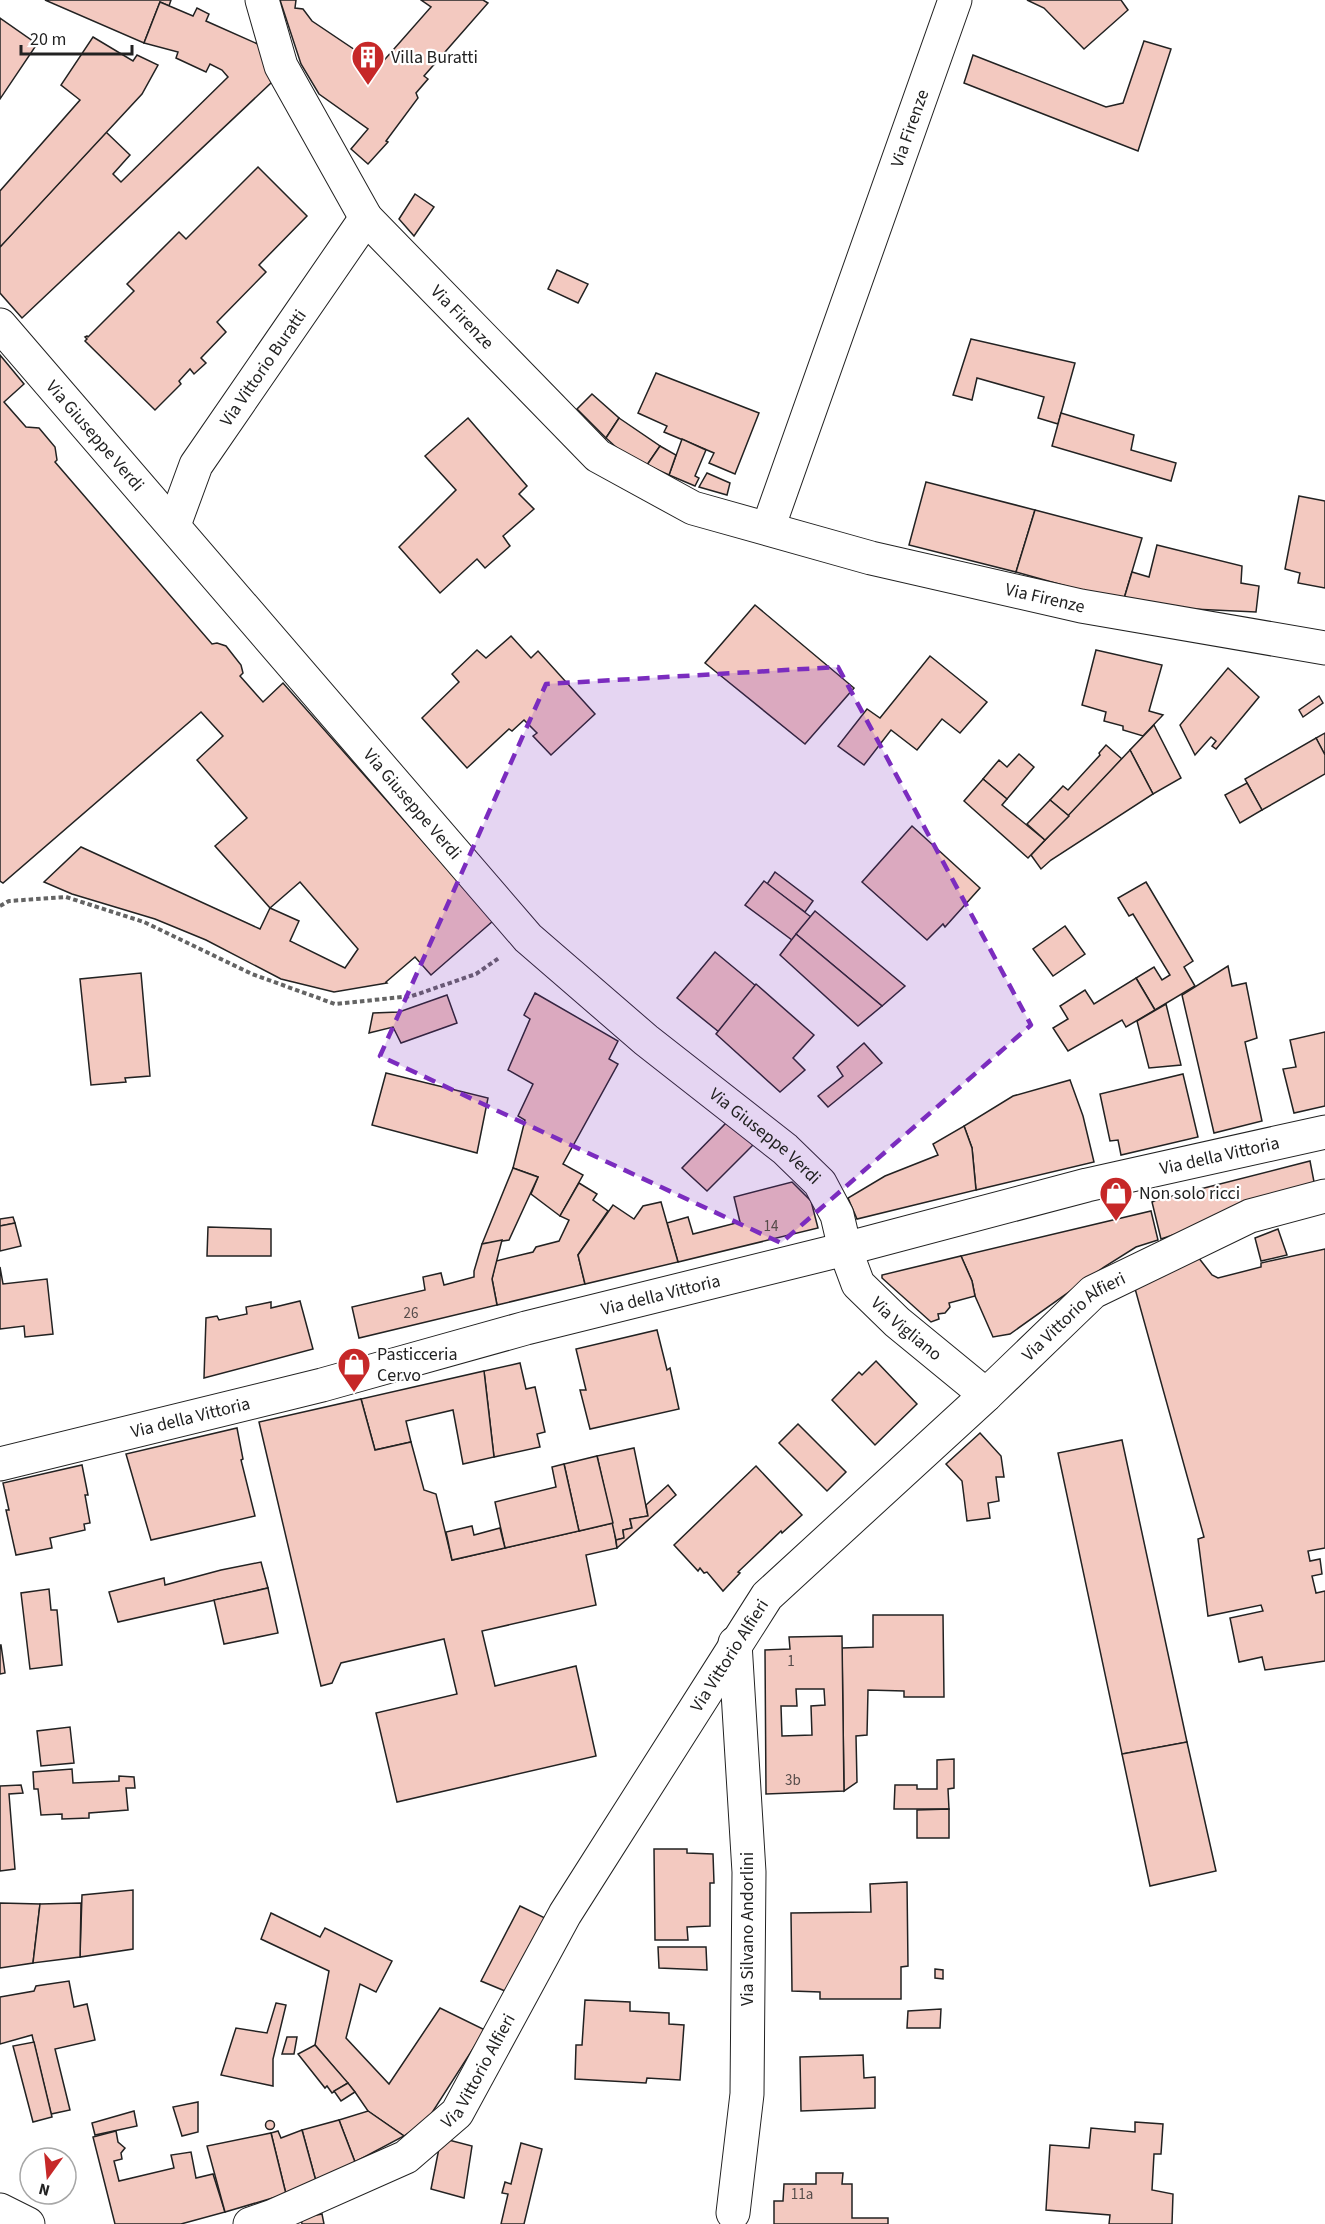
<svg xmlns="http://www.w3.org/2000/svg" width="1325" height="2224" font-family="'Source Sans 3',sans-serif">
  <rect width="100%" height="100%" fill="#fff"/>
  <g fill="#f3c9c0" stroke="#222" stroke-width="1.5" fill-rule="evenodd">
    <path d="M45,0H171L169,6L160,2L144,43Z"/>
    <path d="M280,0H296L295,8L303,9L312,21L379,66L431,7L421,0H483L488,3L424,76L428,79L416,93L418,98L386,141L388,142L368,164L351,149L368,129L319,94L301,64Z"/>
    <path d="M1027,0H1121L1128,10L1084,49L1044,8Z"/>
    <path d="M160,2L193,16L197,8L209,14L206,21L260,45L272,82L22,318L0,293V247L106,132L130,155L113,174L121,182L228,77L222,70L210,64L206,72L176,58L178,52L144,43Z"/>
    <path d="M0,18L37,44L0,99Z"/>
    <path d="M93,37L133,61L137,55L158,65L142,94L0,247V191L80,100L61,85Z"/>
    <path d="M1144,41L1171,49L1138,151L964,83L973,55L1106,107L1123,103Z"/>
    <path d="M258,167L307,216L259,265L266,272L217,322L226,332L201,358L206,363L194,374L190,369L179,381L181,384L155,410L85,341L87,339L85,337L87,336L88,337L134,291L127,284L179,232L186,239Z"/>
    <path d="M415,194L434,207L414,236L399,219Z"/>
    <path d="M557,270L588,284L578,303L548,289Z"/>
    <path d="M971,339L1075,363L1058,424L1038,418L1044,397L977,378L972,400L953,395Z"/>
    <path d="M0,355L24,384L4,402L26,427L39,428L55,447L57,460L55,462L212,644L217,643L226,646L241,665L243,673L240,676L263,702L283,683L493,921L431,975L415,957L386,982L387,983L334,992L281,979L206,940L155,919L72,894L44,882L81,847L260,929L270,908L215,846L247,818L197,760L223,736L201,712L3,883L0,881ZM300,882L358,949L345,968L290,941L299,921L270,908Z"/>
    <path d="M656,373L759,413L735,474L709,463L714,453L664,432L667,426L638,413Z"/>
    <path d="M592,394L619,418L606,438L577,409Z"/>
    <path d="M1061,413L1134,435L1131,450L1176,463L1171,481L1052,446Z"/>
    <path d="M468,418L527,486L519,494L534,509L503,536L510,546L485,568L477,559L440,593L399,547L456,490L425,456Z"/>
    <path d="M619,418L660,446L647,465L618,449L606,438Z"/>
    <path d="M682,439L706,450L695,476L699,478L695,486L669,475Z"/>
    <path d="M660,446L676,455L669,475L647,465Z"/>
    <path d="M707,473L730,483L727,495L699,487Z"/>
    <path d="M926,482L1035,510L1016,572L909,545Z"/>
    <path d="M1299,496L1325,501V588L1298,583L1300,573L1285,569Z"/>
    <path d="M1035,510L1142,538L1123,602L1016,572Z"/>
    <path d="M1157,545L1242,566L1241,583L1259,586L1256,612L1150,607L1123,602L1132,572L1149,577Z"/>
    <path d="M755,605L854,688L805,744L705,663Z"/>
    <path d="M511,636L531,658L538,651L595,714L551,755L533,736L537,733L524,720L512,731L509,729L467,768L422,718L459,682L452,674L477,650L486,658Z"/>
    <path d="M1096,650L1162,665L1149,711L1163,715L1143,736L1123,730V726L1104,721L1106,712L1082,705Z"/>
    <path d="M930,656L987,702L960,733L942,719L917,750L891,730L864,765L838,746L867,709L880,718Z"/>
    <path d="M1228,668L1259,697L1216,749L1212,746L1216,741L1211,737L1195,755L1180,725Z"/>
    <path d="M1319,696L1323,703L1303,717L1299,710Z"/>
    <path d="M1154,725L1181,778L1153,794L1130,750Z"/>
    <path d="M1325,733V755L1316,738Z"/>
    <path d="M1316,738L1325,755V774L1262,810L1245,779Z"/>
    <path d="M1106,745L1122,759L1069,816L1050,800L1063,786L1068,790L1100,755L1099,753Z"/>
    <path d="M1130,750L1153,794L1051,860L1041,869L1031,855Z"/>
    <path d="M1019,754L1034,767L1007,799L983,779L999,760L1007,767Z"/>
    <path d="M983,779L1007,799L1002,805L1045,840L1028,858L964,801Z"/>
    <path d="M1247,783L1262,810L1240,823L1225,795Z"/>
    <path d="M1050,800L1069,816L1045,840L1027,824Z"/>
    <path d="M912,826L980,888L945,927L943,924L927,940L862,882Z"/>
    <path d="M775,872L813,901L805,912L767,884Z"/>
    <path d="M764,881L811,917L792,940L745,905Z"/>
    <path d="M1146,882L1193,961L1184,967L1195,986L1155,1010L1136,978L1154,967L1162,980L1170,975L1133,914L1129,916L1118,898Z"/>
    <path d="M815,911L905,986L882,1006L796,934Z"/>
    <path d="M1065,926L1085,954L1053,976L1033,949Z"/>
    <path d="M796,934L882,1006L858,1026L780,955Z"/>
    <path d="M715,952L756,986L719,1032L677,998Z"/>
    <path d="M1228,966L1232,986L1246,983L1257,1038L1245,1042L1262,1121L1214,1133L1182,995Z"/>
    <path d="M141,973L150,1076L125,1078L126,1082L91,1085L80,979Z"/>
    <path d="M1136,978L1155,1010L1126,1027L1122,1020L1068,1051L1053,1028L1068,1019L1060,1006L1085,990L1094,1004Z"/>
    <path d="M756,984L814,1035L793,1058L805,1070L780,1092L716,1034Z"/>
    <path d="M535,993L618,1041L609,1059L618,1064L563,1164L583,1175L560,1216L531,1194L538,1177L513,1168L525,1120L518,1116L533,1084L508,1070L530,1019L524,1015Z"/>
    <path d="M447,995L457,1023L401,1043L393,1027L369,1033L373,1013L399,1012Z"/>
    <path d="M1166,1004L1181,1065L1149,1068L1137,1021Z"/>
    <path d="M1325,1032V1106L1294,1113L1283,1069L1296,1067L1290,1040Z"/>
    <path d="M864,1043L882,1063L828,1107L818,1096L843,1076L837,1067Z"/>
    <path d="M386,1073L488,1098L477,1153L372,1125Z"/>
    <path d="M1183,1074L1198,1137L1121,1155L1118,1140L1110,1141L1100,1094Z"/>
    <path d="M1070,1080L1083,1116L1094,1162L976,1190L972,1148L964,1126L1013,1096Z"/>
    <path d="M729,1120L761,1137L707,1191L682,1168Z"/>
    <path d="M964,1126L972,1148L976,1190L857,1219L848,1198L885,1176L938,1155L933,1144Z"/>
    <path d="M1310,1161L1315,1187L1161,1239L1152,1202L1157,1200Z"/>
    <path d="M513,1168L538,1177L509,1240L482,1244Z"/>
    <path d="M792,1182L811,1201L818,1228L678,1262L667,1223L688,1217L693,1234L740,1222L734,1197Z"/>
    <path d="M579,1183L597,1194L593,1200L608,1211L578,1255L585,1284L497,1305L492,1279L496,1261L533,1252L536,1247L559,1241L569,1220L560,1216Z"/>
    <path d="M661,1202L678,1262L585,1284L578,1255L613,1205L634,1219L643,1206Z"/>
    <path d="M1151,1211L1158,1240L1136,1247L1104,1267L1010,1334L993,1337L975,1296L972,1281L961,1256Z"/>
    <path d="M13,1217L15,1223L0,1226V1219Z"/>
    <path d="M15,1223L21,1246L0,1251V1226Z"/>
    <path d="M208,1227L271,1229V1256H207Z"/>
    <path d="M1278,1229L1287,1255L1261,1261L1255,1238Z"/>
    <path d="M502,1240L492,1279L497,1305L359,1338L352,1307L425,1290L423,1277L441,1273L444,1285L474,1277V1271L482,1244Z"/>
    <path d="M1325,1249V1548L1308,1551L1310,1561L1320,1559L1322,1574L1312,1576L1316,1593L1325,1591V1661L1265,1670L1262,1657L1239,1662L1230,1618L1263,1611L1261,1605L1208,1616L1198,1539L1204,1537L1134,1285L1198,1257L1212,1275L1218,1278L1261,1267V1263Z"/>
    <path d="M961,1256L972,1281L975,1296L949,1303L950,1307L945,1313L938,1314L939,1319L931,1322L882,1278V1275Z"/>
    <path d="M0,1267L3,1284L47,1279L53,1334L25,1337L24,1326L0,1329Z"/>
    <path d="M300,1301L313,1349L204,1378L206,1318L217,1316L219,1320L247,1314L246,1307L271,1302V1308Z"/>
    <path d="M657,1330L667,1370L670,1368L679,1409L590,1429L580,1390H586L576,1349Z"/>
    <path d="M876,1361L917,1404L875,1445L832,1400L859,1372L862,1375Z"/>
    <path d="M520,1363L526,1389L535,1387L545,1432L537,1434L540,1447L494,1457L484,1371Z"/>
    <path d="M484,1371L494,1457L463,1464L453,1410L406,1421L411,1442L375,1450L361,1399Z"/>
    <path d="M361,1399L375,1450L411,1442L424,1490L436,1494L452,1560L613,1523L617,1548L586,1555L596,1605L482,1631L495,1686L576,1666L596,1756L397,1802L376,1713L457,1694L444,1639L341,1663L332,1683L321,1686L259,1422Z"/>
    <path d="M798,1424L846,1472L827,1491L779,1443Z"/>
    <path d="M237,1428L243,1459L241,1460L255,1516L151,1540L126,1454Z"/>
    <path d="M980,1433L1001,1456L1004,1477H996L999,1501L988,1503L990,1518L967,1521L962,1481L946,1464Z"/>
    <path d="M1122,1440L1187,1742L1122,1754L1058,1453Z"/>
    <path d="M634,1448L648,1516L630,1519L632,1528L623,1530L624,1538L616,1540L597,1456Z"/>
    <path d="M597,1456L613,1523L579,1531L564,1464Z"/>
    <path d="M564,1464L579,1531L505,1548L495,1502L556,1487L552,1467Z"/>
    <path d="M82,1465L88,1495H85L90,1523L84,1524L85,1530L50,1538L52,1548L16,1555L6,1510H9L3,1483Z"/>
    <path d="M756,1466L802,1515L782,1533L781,1531L738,1572L740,1573L723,1591L707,1572L704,1573L700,1568L698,1571L674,1545Z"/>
    <path d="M668,1485L676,1495L617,1548L616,1540L624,1538L623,1530L632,1528L630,1519L648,1516L646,1505Z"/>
    <path d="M472,1526L474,1535L500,1528L505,1548L452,1560L446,1532Z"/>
    <path d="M261,1562L268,1588L118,1622L109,1592L164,1578L165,1585L221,1570Z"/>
    <path d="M268,1588L278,1633L224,1644L214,1600Z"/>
    <path d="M49,1589L51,1610H57L62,1665L30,1669L21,1593Z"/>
    <path d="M873,1615H943L944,1697H904V1691L868,1690L867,1735L856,1736L857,1782L844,1791L842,1648L873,1647Z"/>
    <path d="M842,1636L844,1791L766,1794L765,1650L790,1649L789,1637ZM796,1689H824L825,1705L811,1706L812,1735L782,1736L781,1706H797Z"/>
    <path d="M0,1645H1L5,1673L0,1674Z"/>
    <path d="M70,1727L74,1763L41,1766L37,1731Z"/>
    <path d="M1187,1742L1216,1871L1150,1886L1122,1754Z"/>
    <path d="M954,1759V1788L948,1789L949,1809H894L895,1785H917V1789H937V1760Z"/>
    <path d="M72,1769L73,1783L119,1781V1776L134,1777L135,1788H126L128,1810L89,1813V1818L62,1819V1814L41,1815L38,1789H34L33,1772Z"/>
    <path d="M21,1785L23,1793L9,1794L15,1869L0,1871V1786Z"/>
    <path d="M949,1809V1838H917V1810Z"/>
    <path d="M654,1849H687V1853L713,1854L714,1883H710V1926L687,1927L688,1940H655Z"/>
    <path d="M907,1882L908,1966L901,1967V1999H820V1992L792,1991L791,1913L871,1912L870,1884Z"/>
    <path d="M133,1890V1949L80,1957L82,1895Z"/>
    <path d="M0,1903L40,1904L33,1963L0,1968Z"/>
    <path d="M81,1903L80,1957L33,1963L40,1904Z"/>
    <path d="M520,1906L545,1918L505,1991L481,1981Z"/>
    <path d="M271,1913L320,1937L325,1928L392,1961L376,1992L360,1984L346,2038L389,2084L440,2008L485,2030L428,2119L404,2136L368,2111L355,2092L315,2045L329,1971L261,1939Z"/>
    <path d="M658,1947H706L707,1970L659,1968Z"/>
    <path d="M935,1969L943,1970V1979L935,1978Z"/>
    <path d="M69,1981L74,2007L87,2004L95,2040L55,2049L70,2110L51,2114L32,2035L0,2044V1997L34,1991L36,1986Z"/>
    <path d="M585,2000L630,2002V2011L669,2013V2024L684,2025L680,2080L647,2078L646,2083L575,2079L576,2045H582Z"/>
    <path d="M276,2003L286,2005L273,2059V2086L221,2075L236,2028L267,2033Z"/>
    <path d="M941,2009L940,2028H907L908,2011Z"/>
    <path d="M287,2037H297L294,2054H282Z"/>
    <path d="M34,2042L52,2117L33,2122L13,2046Z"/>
    <path d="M315,2045L348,2083L332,2093L327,2086L325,2088L298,2054Z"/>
    <path d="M863,2055L864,2078L875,2077V2108L801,2111L800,2057Z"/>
    <path d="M348,2083L355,2092L341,2101L334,2091Z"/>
    <path d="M198,2102V2132L182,2136L173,2107Z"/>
    <path d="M134,2111L137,2126L95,2135L92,2123Z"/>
    <path d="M368,2111L404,2136L355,2162L339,2120Z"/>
    <path d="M339,2120L355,2162L317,2185L302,2130Z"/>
    <circle cx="270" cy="2125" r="4.5"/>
    <path d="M1135,2122L1163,2124L1161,2154H1154L1152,2190L1173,2194L1172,2224H1109L1110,2215L1046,2210L1050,2145L1089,2148L1091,2128L1135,2132Z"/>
    <path d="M302,2130L317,2185L286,2194L271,2133L278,2131L281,2138Z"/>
    <path d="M116,2131L118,2142L125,2148L121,2153L122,2159L114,2161L119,2181L174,2168L171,2155L191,2152L196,2178L213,2174L225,2212L181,2224H115L93,2137Z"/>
    <path d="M271,2133L286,2194L225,2212L207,2146Z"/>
    <path d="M441,2138L472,2146L464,2198L431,2189Z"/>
    <path d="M521,2143L542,2149L524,2224H501L508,2194L502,2193L505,2182L511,2184Z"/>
    <path d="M816,2173H843L842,2184H852V2218H888V2224H774V2201H783L784,2184H816Z"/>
    <path d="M322,2214L324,2224H302L301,2218Z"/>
  </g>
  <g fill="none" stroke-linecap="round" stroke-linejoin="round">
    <defs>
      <g id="minor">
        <path id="s1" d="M262,0L281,66L366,218L598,456L693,508L871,558L1081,606L1325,648"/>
        <path id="s2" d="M0,325L528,938L646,1040L785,1149L820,1183L837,1215L845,1249L858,1284L897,1322L986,1395"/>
        <path id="s3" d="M174,525L196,465L366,218"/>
        <path id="s4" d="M768,528L955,0"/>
        <path d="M0,2210L28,2224"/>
        <path d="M733,2213L747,2094L749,1872L735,1643"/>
        <path id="s5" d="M250,2224L273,2216L406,2157L457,2113L565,1914L767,1596L986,1395L1093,1292L1250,1216L1325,1196"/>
      </g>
      <g id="tertiary">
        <path id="s6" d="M0,1464L322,1385L526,1328L845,1249L1087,1185L1325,1132"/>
      </g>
    </defs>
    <use href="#minor" stroke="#222" stroke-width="35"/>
    <use href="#tertiary" stroke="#222" stroke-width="35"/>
    <path stroke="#646464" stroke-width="4" stroke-dasharray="4.5 3" stroke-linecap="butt" d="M0,906L9,901L66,897L144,922L252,974L335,1004L412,996L476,974L499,958"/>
    <use href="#minor" stroke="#fff" stroke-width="33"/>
    <use href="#tertiary" stroke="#fff" stroke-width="33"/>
  </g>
  <path fill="#7b2cbf" fill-opacity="0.2" stroke="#7b2cbf" stroke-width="4.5" stroke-dasharray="12 8" stroke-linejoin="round" d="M838,667L1031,1025L781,1243L380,1056L546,684Z"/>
  <defs>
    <symbol id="building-pin" viewBox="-11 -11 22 30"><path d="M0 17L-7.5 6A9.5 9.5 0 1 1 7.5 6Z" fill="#c62828" stroke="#fff"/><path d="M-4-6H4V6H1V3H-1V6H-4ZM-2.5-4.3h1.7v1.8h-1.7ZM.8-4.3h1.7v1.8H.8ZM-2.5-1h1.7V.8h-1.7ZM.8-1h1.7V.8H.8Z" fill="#fff"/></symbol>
    <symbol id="shop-pin" viewBox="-11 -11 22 30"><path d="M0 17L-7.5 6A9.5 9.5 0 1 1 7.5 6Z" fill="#c62828" stroke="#fff"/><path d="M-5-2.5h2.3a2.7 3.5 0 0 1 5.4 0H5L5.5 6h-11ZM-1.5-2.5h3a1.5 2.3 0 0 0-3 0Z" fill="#fff"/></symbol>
  </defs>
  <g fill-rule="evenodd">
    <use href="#building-pin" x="349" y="38" width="38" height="52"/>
    <use href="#shop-pin" x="1097" y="1174" width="38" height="52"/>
    <use href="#shop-pin" x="335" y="1345" width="38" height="52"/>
  </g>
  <g text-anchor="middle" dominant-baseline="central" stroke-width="4.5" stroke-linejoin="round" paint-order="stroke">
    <g font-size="15" fill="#564c4a">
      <text x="771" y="1226">14</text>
      <text x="411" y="1313">26</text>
      <text x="791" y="1661">1</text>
      <text x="793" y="1780">3b</text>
      <text x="802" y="2194">11a</text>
    </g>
    <g font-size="18" fill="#222" stroke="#fff" text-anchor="start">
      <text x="391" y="57">Villa Buratti</text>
      <text x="1139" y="1193">Non solo ricci</text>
      <text x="377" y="1354">Pasticceria<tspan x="377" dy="21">Cervo</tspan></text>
    </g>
    <g font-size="18" fill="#222" stroke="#fff">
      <text stroke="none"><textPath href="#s4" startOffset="424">Via Firenze</textPath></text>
      <text stroke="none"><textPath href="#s1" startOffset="381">Via Firenze</textPath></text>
      <text stroke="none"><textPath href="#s3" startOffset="182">Via Vittorio Buratti</textPath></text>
      <text stroke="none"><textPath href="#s2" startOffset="146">Via Giuseppe Verdi</textPath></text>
      <text stroke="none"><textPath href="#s1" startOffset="1047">Via Firenze</textPath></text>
      <text stroke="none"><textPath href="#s2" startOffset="632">Via Giuseppe Verdi</textPath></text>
      <text stroke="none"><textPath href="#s2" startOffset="1118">Via Giuseppe Verdi</textPath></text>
      <text stroke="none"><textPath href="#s6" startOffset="1258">Via della Vittoria</textPath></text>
      <text stroke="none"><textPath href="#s6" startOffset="682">Via della Vittoria</textPath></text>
      <text stroke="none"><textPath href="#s5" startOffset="1256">Via Vittorio Alfieri</textPath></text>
      <text stroke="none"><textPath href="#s2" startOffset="1365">Via Vigliano</textPath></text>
      <text stroke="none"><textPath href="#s6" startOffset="196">Via della Vittoria</textPath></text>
      <text stroke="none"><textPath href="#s5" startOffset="770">Via Vittorio Alfieri</textPath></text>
      <text transform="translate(747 1929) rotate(-90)">Via Silvano Andorlini</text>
      <text stroke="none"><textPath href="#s5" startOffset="284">Via Vittorio Alfieri</textPath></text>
    </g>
  </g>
  <g transform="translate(48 2176) rotate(195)"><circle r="28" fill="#ffffff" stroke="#a7a7a7" stroke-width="1.5"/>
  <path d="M0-4.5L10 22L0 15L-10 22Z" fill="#c62828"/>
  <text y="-9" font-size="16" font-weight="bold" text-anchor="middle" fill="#222222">N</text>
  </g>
  <path d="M21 45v9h111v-9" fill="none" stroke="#222222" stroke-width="3"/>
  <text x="30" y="45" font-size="18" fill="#222222" stroke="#ffffff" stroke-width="4.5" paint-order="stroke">20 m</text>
</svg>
